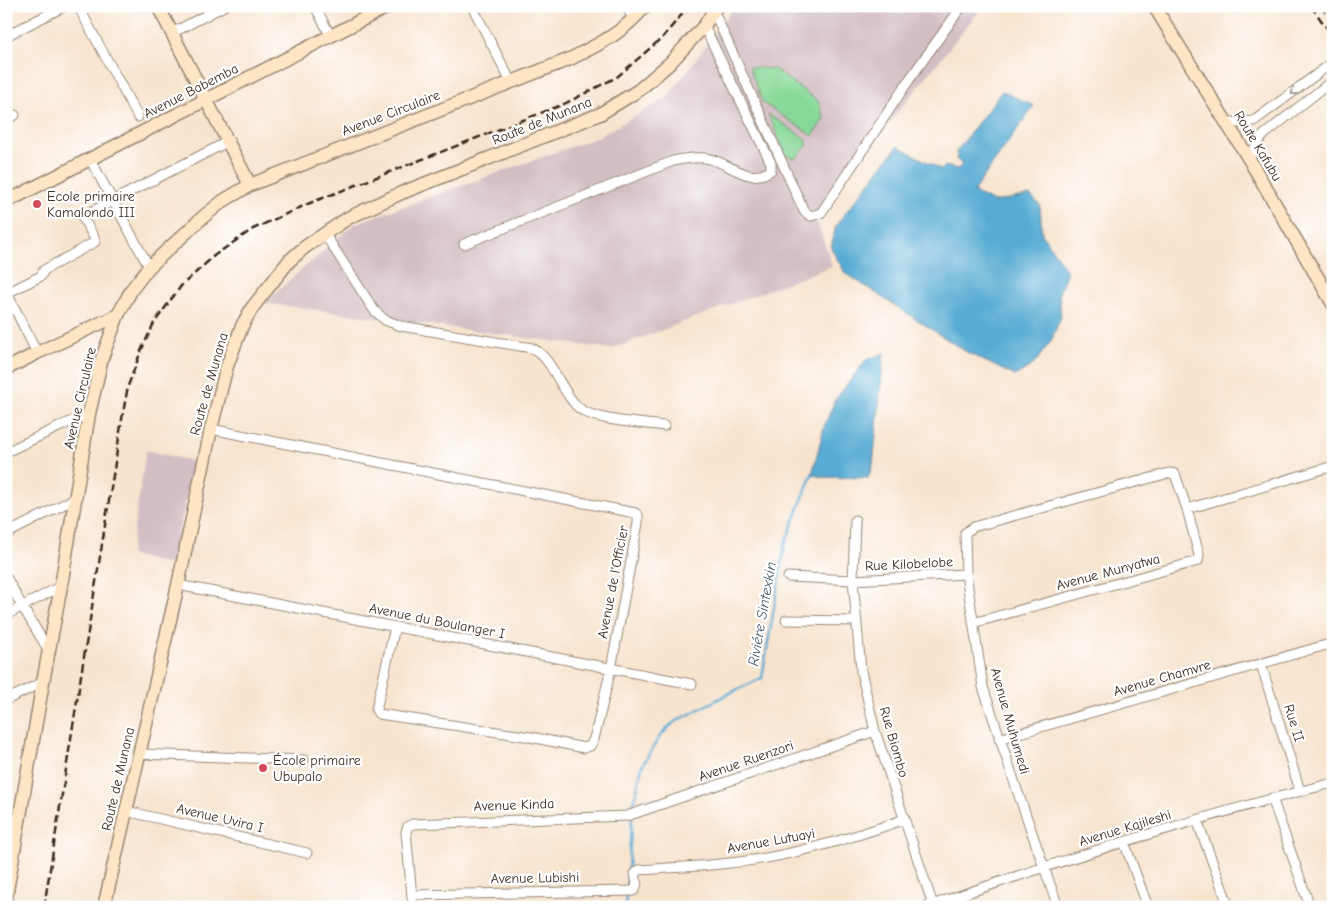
<svg xmlns="http://www.w3.org/2000/svg" width="1339" height="913" font-family="'Comic Neue',sans-serif">
  <rect width="100%" height="100%" fill="#fff"/>
  <filter id="ink" filterUnits="userSpaceOnUse"><feTurbulence type="fractalNoise" baseFrequency=".02" numOctaves="2"/><feDisplacementMap in="SourceGraphic" scale="10" xChannelSelector="R" yChannelSelector="G"/><feConvolveMatrix kernelMatrix="1 2 1 2 8 2 1 2 1" color-interpolation-filters="sRGB"/></filter>
  <filter id="wash" filterUnits="userSpaceOnUse"><feTurbulence type="fractalNoise" baseFrequency=".0096" numOctaves="4" result="noise"/><feDisplacementMap in="SourceGraphic" scale="20" xChannelSelector="R" yChannelSelector="G"/><feGaussianBlur stdDeviation="1.12" result="paint"/><feColorMatrix in="noise" values="0 0 0 0 0 0 0 0 0 0 0 0 0 0 0 0 0 1.4 0 .05"/><feComposite in="paint" operator="in"/></filter>
  <g filter="url(#wash)">
    <rect width="100%" height="100%" fill="#f7e4cf"/>
    <g fill="#d2bec3">
      <path d="M735,6H983L815,216L832,266L612,349L264,303L354,224L596,138L667,98Z"/>
      <path d="M146,450L195,462L171,565L130,555Z"/>
    </g>
    <g fill="#87d999" stroke="#61825c">
      <path d="M749,67L774,69L818,101L824,118L813,136L763,103Z"/>
      <path d="M768,114L807,140V146L795,158L786,155Z"/>
    </g>
    <g fill="#59acd4" stroke="#4a6b79">
      <path d="M1002,91L1034,106L973,192L994,202L1030,195L1040,205L1042,234L1067,271L1059,293L1061,317L1051,341L1034,364L1015,376L968,353L845,273L831,248L836,225L898,146L942,170L945,166L958,169L962,164L956,159L957,156L956,152Z"/>
      <path d="M884,353L873,465L868,478L821,477L812,474L824,427L835,400L866,360Z"/>
    </g>
    <g fill="none" stroke-linecap="round" stroke-linejoin="round">
      <g stroke="#59acd4" stroke-width="2.5">
        <path d="M632,812L642,766L660,736L673,723L726,695L762,678L785,544L812,474"/>
        <path d="M625,907L632,817"/>
      </g>
    </g>
  </g>
  <g filter="url(#ink)">
    <g fill="none" stroke-linecap="round" stroke-linejoin="round">
      <defs>
        <g id="street">
          <path d="M78,6L138,117"/>
          <path d="M315,6L331,37"/>
          <path d="M472,6L511,82"/>
          <path d="M626,6L634,20"/>
          <path d="M714,12L804,211L811,216L821,213L909,80L962,6"/>
          <path d="M172,33L224,6"/>
          <path d="M6,36L65,6"/>
          <path d="M6,120L15,115"/>
          <path d="M1225,121L1240,123L1254,121L1333,62"/>
          <path d="M90,159L149,267"/>
          <path d="M1249,159L1258,141L1265,134L1333,80"/>
          <path d="M324,233L374,310L385,320L401,326L532,348C553,358 561,393 579,408C594,421 643,423 664,426"/>
          <path d="M464,244L673,161C683,159 694,157 705,158C727,160 749,187 771,170V163L704,26"/>
          <path d="M6,291L37,353"/>
          <path d="M7,293L41,276L44,270L95,242V239L83,218V216L229,141"/>
          <path d="M211,429L635,513L638,515V523L611,669L594,739L590,746L584,748L531,737L379,714L376,710L395,627"/>
          <path d="M6,452L63,425L89,414"/>
          <path d="M1187,509L1333,466"/>
          <path d="M6,534L74,499"/>
          <path d="M6,577L22,606L49,651"/>
          <path d="M788,577L853,580L855,520"/>
          <path d="M178,585L692,684"/>
          <path d="M6,615L61,586"/>
          <path d="M786,620L857,621"/>
          <path d="M973,623L1198,561L1199,555L1187,509L1175,474L1169,473L973,527L965,533L966,574L983,687L1016,787L1058,907"/>
          <path d="M1261,664L1300,791"/>
          <path d="M6,700L43,682"/>
          <path d="M999,739L1333,643"/>
          <path d="M139,754L304,760"/>
          <path d="M1272,798L1310,907"/>
          <path d="M126,811L307,853"/>
          <path d="M1197,820L1229,907"/>
          <path d="M1124,842L1148,907"/>
          <path d="M412,895L633,891C639,887 636,880 635,874L639,870C683,867 728,865 772,857C817,848 861,835 905,819"/>
          <path d="M933,905L875,731L861,671L853,580L966,574"/>
          <path d="M929,906C1062,860 1196,817 1333,783"/>
          <path d="M413,907L406,832L408,826L413,824L627,816L875,731"/>
        </g>
        <g id="secondary">
          <path d="M158,6L250,185"/>
          <path d="M1154,6L1249,159L1333,304"/>
          <path d="M6,202L389,6"/>
          <path d="M6,369L37,353L118,315"/>
          <path d="M6,897L43,682L61,586L89,414L102,358L118,315L132,289L149,267L203,217L223,201L250,185L570,59C601,43 622,34 645,6"/>
          <path d="M104,907L178,585L211,429L227,366L242,326L252,308L289,261L305,247L348,218L399,194L600,114L639,90L670,63L704,26L717,6"/>
        </g>
      </defs>
      <use href="#street" stroke="#998776" stroke-width="11"/>
      <use href="#secondary" stroke="#998776" stroke-width="15"/>
      <use href="#street" stroke="#fff" stroke-width="9"/>
      <use href="#secondary" stroke="#fde5c5" stroke-width="12"/>
      <g stroke="#3b2a1e" stroke-width="2.5" stroke-dasharray="8 4" stroke-linecap="butt">
        <path d="M1311,6L1333,37"/>
        <path d="M1320,6L1333,20"/>
        <path d="M44,907L123,413L128,386L141,351L154,323L181,286L215,255L253,229L310,203L564,104L617,77L662,38L689,6"/>
      </g>
    </g>
    <defs><path id="oneway-chevron" d="M-2-3.5L2.5 0L-2 3.5" fill="none" stroke-width="1.6" stroke-linecap="round" stroke-linejoin="round" transform="scale(1.25)"/></defs>
    <use stroke="#a79f9a" href="#oneway-chevron" transform="translate(1294 92) rotate(143)"/>
  </g>
  <g fill="#d1495b" stroke="#fff" stroke-width="2">
    <circle cx="37" cy="204" r="5"/>
    <circle cx="263" cy="768" r="5"/>
  </g>
  <g text-anchor="middle" dominant-baseline="central" stroke-width="4.5" stroke-linejoin="round" paint-order="stroke">
    <g font-size="14" fill="#3b2a1e" stroke="#fff">
      <text transform="translate(191 91) rotate(-27)">Avenue Babemba</text>
      <text transform="translate(391 113) rotate(-21)">Avenue Circulaire</text>
      <text transform="translate(542 121) rotate(-22)">Route de Munana</text>
      <text transform="translate(1258 146) rotate(59)">Route Kafubu</text>
      <text transform="translate(209 384) rotate(-74)">Route de Munana</text>
      <text transform="translate(80 398) rotate(-77)">Avenue Circulaire</text>
      <text transform="translate(909 564) rotate(-3)">Rue Kilobelobe</text>
      <text transform="translate(1108 572) rotate(-15)">Avenue Munyatwa</text>
      <text transform="translate(613 582) rotate(-79)">Avenue de l'Officier</text>
      <text transform="translate(437 621) rotate(11)">Avenue du Boulanger I</text>
      <text transform="translate(1162 678) rotate(-16)">Avenue Chamvre</text>
      <text transform="translate(1010 721) rotate(74)">Avenue Muhumedi</text>
      <text transform="translate(1294 723) rotate(73)">Rue II</text>
      <text transform="translate(894 742) rotate(74)">Rue Biombo</text>
      <text transform="translate(746 761) rotate(-19)">Avenue Ruenzori</text>
      <text transform="translate(118 779) rotate(-77)">Route de Munana</text>
      <text transform="translate(514 805) rotate(-2)">Avenue Kinda</text>
      <text transform="translate(220 818) rotate(13)">Avenue Uvira I</text>
      <text transform="translate(1125 828) rotate(-17)">Avenue Kajileshi</text>
      <text transform="translate(771 841) rotate(-10)">Avenue Lutuayi</text>
      <text transform="translate(535 878) rotate(-1)">Avenue Lubishi</text>
    </g>
    <g font-size="14" fill="#3b2a1e" stroke="#fff" text-anchor="start">
      <text x="47" y="196">Ecole primaire<tspan x="47" dy="16">Kamalondo III</tspan></text>
      <text x="273" y="760">École primaire<tspan x="273" dy="16">Ubupalo</tspan></text>
    </g>
    <g font-size="15" font-style="italic" fill="#475e67" stroke="#fff">
      <text transform="translate(762 614) rotate(-80)">Riviére Sintexkin</text>
    </g>
  </g>
  <rect width="1339" height="913" fill="none" stroke="#fff" stroke-width="25"/>
</svg>
